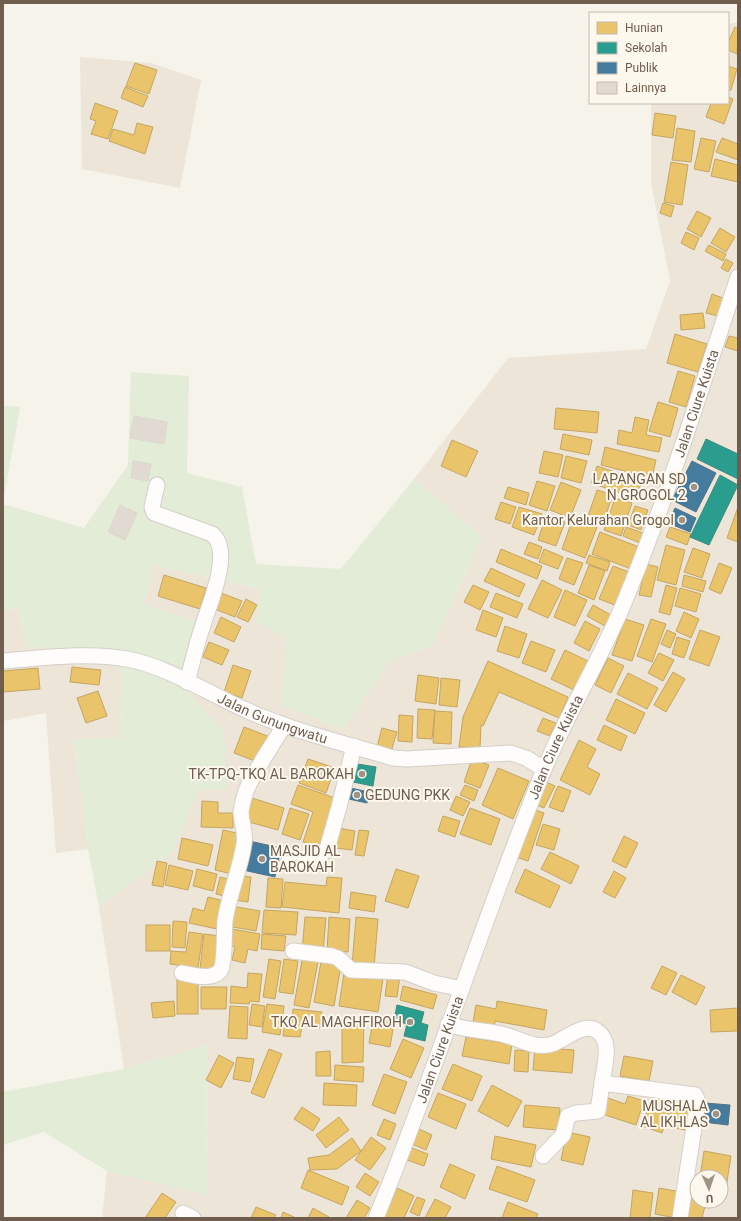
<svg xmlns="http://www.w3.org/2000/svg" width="741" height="1221" font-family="Roboto,sans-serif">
  <rect width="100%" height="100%" fill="#f6f3eb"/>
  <g fill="#ede5d8" fill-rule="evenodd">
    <path d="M738,22V1218H102L107,1171L207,1195L208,1045L124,1069L99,907L173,851L198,790L227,788L183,687L143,604L154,565L260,589L285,636L282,705L343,729L390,661L433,645L482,537L414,479L508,358L646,349L670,281L651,183V103H728V24ZM697,1177H721V1201H697Z"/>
    <path d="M80,57L151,63L201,80L180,188L82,169Z"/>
    <path d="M3,608L19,610L26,647L122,650L120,738L74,740L88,849L56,853L46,713L3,721Z"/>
  </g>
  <g fill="#e2ecd7">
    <path d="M131,372L189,376L187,473L242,487L256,564L341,569L414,479L482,537L433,645L390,661L343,729L281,705L285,636L256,622L260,589L154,565L143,604L195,621L183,687L224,731L227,788L198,791L173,851L99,907L88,849L74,740L120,737L122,650L26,647L19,610L3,608V504L84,528L128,465Z"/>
    <path d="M3,406L20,407L3,502Z"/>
    <path d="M208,1045L207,1195L107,1171L44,1132L3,1145V1092L124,1069Z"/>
  </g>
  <g fill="#e9c46a" stroke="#c5a562">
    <path d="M735,27L738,29L737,54L728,50V43Z"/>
    <path d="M135,63L157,70L149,94L126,86Z"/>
    <path d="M728,66L737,69L731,90H728Z"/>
    <path d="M125,87L148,96L143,107L121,98Z"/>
    <path d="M728,97L733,99L724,124L706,117L711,103H728Z"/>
    <path d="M95,103L118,111L108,139L91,134L96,121L90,119Z"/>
    <path d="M655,113L676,116L673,138L652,135Z"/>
    <path d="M137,123L153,127L145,154L109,141L113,129L134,135Z"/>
    <path d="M677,128L695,131L691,162L672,160Z"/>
    <path d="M701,138L716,141L709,172L694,169Z"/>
    <path d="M722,138L738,144V160L716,152Z"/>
    <path d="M715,159L738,165V182L711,176Z"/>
    <path d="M671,162L688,165L682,205L664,202Z"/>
    <path d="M663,203L674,206L671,217L660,213Z"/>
    <path d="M697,211L711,218L701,237L687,229Z"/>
    <path d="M720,228L735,237L726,252L711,243Z"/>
    <path d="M686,232L699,238L694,250L681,243Z"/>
    <path d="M709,245L726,254L723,261L705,251Z"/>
    <path d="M726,259L733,263L728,272L721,268Z"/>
    <path d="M712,294L723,298L718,316L706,313Z"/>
    <path d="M703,313L705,328L681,330L680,315Z"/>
    <path d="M675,334L707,344L698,372L667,363Z"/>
    <path d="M729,336L738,338V351L725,347Z"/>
    <path d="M678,371L695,376L686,407L669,402Z"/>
    <path d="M658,402L678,408L670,437L649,431Z"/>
    <path d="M556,408L599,412L597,433L554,429Z"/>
    <path d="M635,417L649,420L646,435L662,438L659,452L617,444L619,430L632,433Z"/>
    <path d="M563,434L592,440L589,455L560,449Z"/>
    <path d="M452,440L478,451L466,477L441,466Z"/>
    <path d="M605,447L656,460L652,478L601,465Z"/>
    <path d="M544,451L563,455L558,477L539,473Z"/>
    <path d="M566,456L587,461L581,483L561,478Z"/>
    <path d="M597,466L642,481L636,498L591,483Z"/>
    <path d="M537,481L555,486L547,511L529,505Z"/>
    <path d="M561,482L581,490L570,518L550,510Z"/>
    <path d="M508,487L529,493L526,505L504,498Z"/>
    <path d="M597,490L613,495L602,525L587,519Z"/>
    <path d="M615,498L632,503L621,536L604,530Z"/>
    <path d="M501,502L516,507L510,524L495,519Z"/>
    <path d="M635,506L648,510L641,530L628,525Z"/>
    <path d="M519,507L542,514L534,535L512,527Z"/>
    <path d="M738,507V542L727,538Z"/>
    <path d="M546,516L565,522L556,546L538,540Z"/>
    <path d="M573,518L597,527L585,558L562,549Z"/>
    <path d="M626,527L643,533L640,543L623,536Z"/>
    <path d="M670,527L691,534L687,545L666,537Z"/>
    <path d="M600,532L639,547L631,569L592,554Z"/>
    <path d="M529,542L542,547L538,559L524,554Z"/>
    <path d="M666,545L685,550L676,585L657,580Z"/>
    <path d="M693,548L710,554L702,578L684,572Z"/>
    <path d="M501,549L542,566L537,579L496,562Z"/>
    <path d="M544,549L563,557L558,569L539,562Z"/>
    <path d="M589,555L610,562L607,571L586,563Z"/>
    <path d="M567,558L583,563L574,585L559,579Z"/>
    <path d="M719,563L732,568L721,594L709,589Z"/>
    <path d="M646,564L658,567L651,597L639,595Z"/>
    <path d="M589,565L605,571L594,600L578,593Z"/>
    <path d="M613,566L629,572L615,605L599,599Z"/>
    <path d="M491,568L525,584L519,597L484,581Z"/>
    <path d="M164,575L206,588L200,609L158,596Z"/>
    <path d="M684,575L706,581L703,592L682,586Z"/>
    <path d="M542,580L562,590L548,618L528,609Z"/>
    <path d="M473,585L489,592L480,610L464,602Z"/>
    <path d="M666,585L677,588L670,615L659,612Z"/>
    <path d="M680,588L701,594L696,612L675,606Z"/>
    <path d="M565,590L587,600L575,626L554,617Z"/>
    <path d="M221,593L242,601L235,617L215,609Z"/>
    <path d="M496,593L523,604L517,618L490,607Z"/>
    <path d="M246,599L257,605L248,622L237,617Z"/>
    <path d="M593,605L611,615L605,626L587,616Z"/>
    <path d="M483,610L503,618L496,637L476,630Z"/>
    <path d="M684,612L699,619L691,638L676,631Z"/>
    <path d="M221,617L241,627L234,642L214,633Z"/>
    <path d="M625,619L644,625L632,661L612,655Z"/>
    <path d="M651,619L666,624L652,662L637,656Z"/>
    <path d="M585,621L600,629L589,651L574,643Z"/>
    <path d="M505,626L527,634L519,658L497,651Z"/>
    <path d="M667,630L676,634L670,648L661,644Z"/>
    <path d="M700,630L720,637L709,666L689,659Z"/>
    <path d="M677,637L690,641L684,658L672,654Z"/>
    <path d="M531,641L555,650L546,672L522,663Z"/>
    <path d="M209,642L229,650L222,665L203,657Z"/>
    <path d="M565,650L588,661L574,690L551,679Z"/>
    <path d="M659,653L674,660L663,681L648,673Z"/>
    <path d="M608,658L624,666L611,693L595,685Z"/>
    <path d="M488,661L568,697L559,718L499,692L483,726L481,725L480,748L459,747L463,717Z"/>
    <path d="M233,665L251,671L242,698L224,692Z"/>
    <path d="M72,667L101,670L99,685L70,682Z"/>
    <path d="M38,668L40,689L3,692V671Z"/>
    <path d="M673,672L685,679L666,712L654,705Z"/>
    <path d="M628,673L658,688L647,709L617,694Z"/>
    <path d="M418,675L439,678L436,704L415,701Z"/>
    <path d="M441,678L460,680L457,707L439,705Z"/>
    <path d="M98,691L107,716L86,723L77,698Z"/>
    <path d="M616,699L645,713L635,734L606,720Z"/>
    <path d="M418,709L435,710L432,739L417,738Z"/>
    <path d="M435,711L452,712L451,744L433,743Z"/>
    <path d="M399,715L413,716L412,742L398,741Z"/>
    <path d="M543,718L556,723L550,736L537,731Z"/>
    <path d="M604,725L627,736L621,751L597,740Z"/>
    <path d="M244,727L270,737L260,763L234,753Z"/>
    <path d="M382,728L397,732L390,755L376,751Z"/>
    <path d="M579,740L596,749L587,767L600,774L590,795L560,780Z"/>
    <path d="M308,759L335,768L326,793L299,783Z"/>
    <path d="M472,759L489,765L480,788L464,782Z"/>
    <path d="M498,768L529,781L513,819L482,805Z"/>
    <path d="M544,781L555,786L544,808L534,804Z"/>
    <path d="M298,785L338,799L321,848L303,842L313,812L291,804Z"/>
    <path d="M465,785L478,790L474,801L460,795Z"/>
    <path d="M558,786L571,791L563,812L549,807Z"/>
    <path d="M456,796L470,802L463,816L450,810Z"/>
    <path d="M252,798L284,808L278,830L245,821Z"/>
    <path d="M202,801L218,802V813H233V828L201,827Z"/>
    <path d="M290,808L309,814L300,840L282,834Z"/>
    <path d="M470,808L500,819L491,845L460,834Z"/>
    <path d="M533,809L544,813L528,861L516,857Z"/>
    <path d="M443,816L460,821L455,837L438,831Z"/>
    <path d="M543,824L560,829L554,850L536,845Z"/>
    <path d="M338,828L355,831L352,850L335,848Z"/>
    <path d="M223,830L241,834L232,874L215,870Z"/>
    <path d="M359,830L369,831L364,856L355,855Z"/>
    <path d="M624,836L638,843L626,868L612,861Z"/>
    <path d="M182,838L213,845L208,866L178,859Z"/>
    <path d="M550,852L579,866L571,884L541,869Z"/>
    <path d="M157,861L167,863L163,887L152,885Z"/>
    <path d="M169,865L193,871L188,890L165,885Z"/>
    <path d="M197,869L217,874L213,891L193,886Z"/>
    <path d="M396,869L419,876L408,908L385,901Z"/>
    <path d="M525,869L560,886L550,908L515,892Z"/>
    <path d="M614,871L626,878L615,898L603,892Z"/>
    <path d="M237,876L251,877L248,902L234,900Z"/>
    <path d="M220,877L228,879L224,896L216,894Z"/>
    <path d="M327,877L342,878L339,913L282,907L285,882L326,886Z"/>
    <path d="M268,878L283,879L281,908L266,907Z"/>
    <path d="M351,892L376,896L374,912L349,908Z"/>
    <path d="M208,897L224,901L217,929L189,923L193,908L204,911Z"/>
    <path d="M231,906L260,911L256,931L227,926Z"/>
    <path d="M264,910L298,912L296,935L262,933Z"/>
    <path d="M305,917L326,918L323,952L302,951Z"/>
    <path d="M329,917L350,919L348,952L327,951Z"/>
    <path d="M356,917L378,919L374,968L352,966Z"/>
    <path d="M173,921L187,922L185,948L172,947Z"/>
    <rect x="146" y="925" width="24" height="26"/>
    <path d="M227,928L260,934L257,951L248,949L245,963L232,960L235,947L224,944Z"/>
    <path d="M189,932L203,934L198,968L170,964L171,951L186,952Z"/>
    <path d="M204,934L221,936L217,971L200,969Z"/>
    <path d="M262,934L286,936L284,951L261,949Z"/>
    <path d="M269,959L281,961L275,999L263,997Z"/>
    <path d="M284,959L298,961L293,994L279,992Z"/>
    <path d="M302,960L318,962L309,1008L294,1005Z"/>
    <path d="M321,962L341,965L334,1006L314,1002Z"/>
    <path d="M662,966L677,973L666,995L651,988Z"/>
    <path d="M248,973L262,974L259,1002L250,1001L249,1004L230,1003L231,986L247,988Z"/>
    <path d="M344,973L383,979L378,1012L339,1006Z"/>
    <path d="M388,974L400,976L397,997L385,996Z"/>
    <path d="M681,975L705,987L696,1005L672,992Z"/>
    <rect x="177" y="980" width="21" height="34"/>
    <path d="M403,986L437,995L433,1009L400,1000Z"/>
    <path d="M201,987H227L226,1009H201Z"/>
    <path d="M174,1001L175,1016L153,1018L151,1003Z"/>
    <path d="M497,1001L547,1010L544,1030L495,1021L494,1031L472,1027L476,1005L496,1009Z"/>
    <path d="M252,1004L265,1006L262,1027L249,1025Z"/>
    <path d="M267,1004L284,1006L280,1035L262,1032Z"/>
    <path d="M230,1006L248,1007L247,1039L228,1038Z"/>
    <path d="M738,1008V1031L711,1032L710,1010Z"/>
    <path d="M293,1009L322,1012L320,1028L302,1026L300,1037L283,1036L285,1020L292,1021Z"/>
    <path d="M373,1020L394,1023L390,1047L369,1043Z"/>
    <path d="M342,1023H364L363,1062L342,1063Z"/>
    <path d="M466,1037L512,1044L509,1064L462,1056Z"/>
    <path d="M403,1039L424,1048L411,1078L390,1069Z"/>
    <path d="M535,1047L574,1050L572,1073L533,1070Z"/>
    <path d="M269,1049L282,1054L264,1098L251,1093Z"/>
    <path d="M515,1050L529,1051L528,1072L514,1071Z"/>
    <path d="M330,1051L331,1076H316V1052Z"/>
    <path d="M219,1055L234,1063L221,1088L206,1080Z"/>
    <path d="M624,1056L653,1061L649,1081L620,1076Z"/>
    <path d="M237,1057L254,1059L250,1082L233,1079Z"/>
    <path d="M453,1064L482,1076L472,1101L442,1089Z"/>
    <path d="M335,1065L364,1067L363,1082L334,1080Z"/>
    <path d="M384,1074L407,1082L395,1114L372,1105Z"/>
    <path d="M324,1083L357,1085L356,1106L323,1105Z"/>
    <path d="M492,1085L522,1101L508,1127L478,1111Z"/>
    <path d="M438,1093L466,1104L456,1129L428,1117Z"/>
    <path d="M628,1096L644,1101L636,1125L602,1114L608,1098L625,1104Z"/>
    <path d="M652,1096L672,1102L662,1133L642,1126Z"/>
    <path d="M673,1104L690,1108L685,1130L667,1126Z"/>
    <path d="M525,1105L560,1108L558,1130L523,1127Z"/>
    <path d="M302,1107L320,1119L313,1131L294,1119Z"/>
    <path d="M339,1117L349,1130L326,1148L316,1135Z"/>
    <path d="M384,1119L396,1124L390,1140L377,1135Z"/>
    <path d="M419,1129L432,1135L426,1150L412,1144Z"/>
    <path d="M567,1132L590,1137L583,1165L561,1160Z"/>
    <path d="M495,1136L536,1145L531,1167L491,1159Z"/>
    <path d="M371,1137L386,1148L370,1170L355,1160Z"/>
    <path d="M352,1138L361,1151L337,1169L310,1170L308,1158L329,1155Z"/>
    <path d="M409,1147L428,1154L424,1166L404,1159Z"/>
    <path d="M704,1151L731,1156L726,1188L721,1187V1177H700Z"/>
    <path d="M450,1164L475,1175L465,1199L440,1187Z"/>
    <path d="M497,1166L535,1180L527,1202L489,1189Z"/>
    <path d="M308,1170L349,1187L342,1205L301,1188Z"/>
    <path d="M365,1173L379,1182L370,1196L356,1187Z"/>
    <path d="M397,1188L414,1196L404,1218H384Z"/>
    <path d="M659,1188L681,1192L676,1218L655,1214Z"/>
    <path d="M633,1190L653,1193L650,1218H630Z"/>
    <path d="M162,1193L176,1202L165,1218H145Z"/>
    <path d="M417,1197L425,1200L419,1216L410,1212Z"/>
    <path d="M687,1198L706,1202L702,1218H682Z"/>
    <path d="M435,1199L451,1207L445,1218H425Z"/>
    <path d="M357,1200L370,1208L364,1218H346Z"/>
    <path d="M508,1202L538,1214L536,1218H502Z"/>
    <path d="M256,1207L276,1215L274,1218H251Z"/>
    <path d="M313,1208L329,1217V1218H308Z"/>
    <path d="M283,1212L296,1218H281Z"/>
  </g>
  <g fill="#2a9d8f" stroke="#3f8a7c">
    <path d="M706,439L738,454V479L697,459Z"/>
    <path d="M720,475L738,485L709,545L690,537Z"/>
    <path d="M351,763L376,767L373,786L348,781Z"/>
    <path d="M397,1005L424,1012L421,1023L428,1025L425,1041L404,1036L407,1024L394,1020Z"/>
  </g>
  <g fill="#457b9d" stroke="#527285">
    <path d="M692,461L716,473L696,512L672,500Z"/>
    <path d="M675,508L696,518L690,532L668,523Z"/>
    <path d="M346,787L369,792L367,803L344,798Z"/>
    <path d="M249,841L281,848L275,877L243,870Z"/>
    <path d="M705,1103L730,1105L728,1125L703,1122Z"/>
  </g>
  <g fill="#e1dad3" stroke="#ded7ce">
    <path d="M134,416L167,422L164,444L130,438Z"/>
    <path d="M133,461L151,464L148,481L131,478Z"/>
    <path d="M120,505L137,513L125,540L108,532Z"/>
  </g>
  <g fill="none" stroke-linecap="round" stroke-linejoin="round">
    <defs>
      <g id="minor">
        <path d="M157,485L152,507L154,513L212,534C234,551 208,607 202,628C196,646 192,664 187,682"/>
        <path id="s1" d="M3,661C43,658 87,652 127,659C169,667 207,693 246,710C292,731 344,743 393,758L407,759L511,753L526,758L544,769"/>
        <path d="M287,864L317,858L327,849L339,807L354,746"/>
        <path d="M293,951L332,956L338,958L351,970L405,972L434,983L462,989"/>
        <path d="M182,973C192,975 211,981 220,971C225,965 224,931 225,921C229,894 240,870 244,844C246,833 242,825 241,814C241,807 244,798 246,791C256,767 272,747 284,725"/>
        <path d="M448,1024C467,1031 487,1030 505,1035C520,1039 533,1048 549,1045C563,1042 583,1021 597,1031C613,1041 604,1067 602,1083L695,1095L697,1099V1108L680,1218"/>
        <path d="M543,1156L563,1135L568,1116L576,1113L598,1111L602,1083"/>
        <path d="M183,1213L193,1218"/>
        <path id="s2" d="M376,1218C436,1071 483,919 543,772C567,714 600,660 624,603C668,496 702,386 738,277"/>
      </g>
    </defs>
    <use href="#minor" stroke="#d4cfc8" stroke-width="17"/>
    <use href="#minor" stroke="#fefdfc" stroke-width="15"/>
  </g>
  <g fill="#a09285" stroke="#fdf8ed" stroke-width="1.5">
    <circle cx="694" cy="487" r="4"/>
    <circle cx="682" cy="520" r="4"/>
    <circle cx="362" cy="774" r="4"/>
    <circle cx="357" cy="795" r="4"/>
    <circle cx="262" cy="859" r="4"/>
    <circle cx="410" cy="1022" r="4"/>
    <circle cx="716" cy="1114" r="4"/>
  </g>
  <g text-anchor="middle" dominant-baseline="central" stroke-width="4" stroke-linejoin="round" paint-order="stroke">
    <g font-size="14" fill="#715d4e" stroke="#fdf8ed">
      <text stroke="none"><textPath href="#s2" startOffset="876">Jalan Ciure Kuista</textPath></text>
      <text stroke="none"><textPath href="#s1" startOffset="282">Jalan Gunungwatu</textPath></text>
      <text stroke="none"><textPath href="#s2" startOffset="504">Jalan Ciure Kuista</textPath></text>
      <text stroke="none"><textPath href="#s2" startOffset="180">Jalan Ciure Kuista</textPath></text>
    </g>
    <g font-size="14" fill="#715d4e" stroke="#fdf8ed" text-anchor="end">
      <text x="686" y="479">LAPANGAN SD<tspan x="686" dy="16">N GROGOL 2</tspan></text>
      <text x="674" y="520">Kantor Kelurahan Grogol</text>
      <text x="354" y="774">TK-TPQ-TKQ AL BAROKAH</text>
      <text x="365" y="795" text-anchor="start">GEDUNG PKK</text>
      <text x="270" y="851" text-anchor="start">MASJID AL<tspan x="270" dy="16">BAROKAH</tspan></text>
      <text x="402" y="1022">TKQ AL MAGHFIROH</text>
      <text x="708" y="1106">MUSHALA<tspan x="708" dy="16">AL IKHLAS</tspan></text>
    </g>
  </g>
  <rect width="741" height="1221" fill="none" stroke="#715d4e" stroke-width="8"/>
  <rect x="589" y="12" width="140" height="92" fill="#fdf8ed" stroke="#c5baad"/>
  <rect x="597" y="22" width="20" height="12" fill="#e9c46a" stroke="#c5baad"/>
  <text x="625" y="32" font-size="12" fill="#715d4e">Hunian</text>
  <rect x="597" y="42" width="20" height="12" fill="#2a9d8f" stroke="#c5baad"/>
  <text x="625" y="52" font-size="12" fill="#715d4e">Sekolah</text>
  <rect x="597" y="62" width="20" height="12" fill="#457b9d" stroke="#c5baad"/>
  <text x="625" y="72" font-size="12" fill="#715d4e">Publik</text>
  <rect x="597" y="82" width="20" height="12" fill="#e1dad3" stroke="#c5baad"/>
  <text x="625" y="92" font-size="12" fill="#715d4e">Lainnya</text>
  <g transform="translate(709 1189) rotate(177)"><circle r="19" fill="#fdf8ed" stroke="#c5baad"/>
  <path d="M0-3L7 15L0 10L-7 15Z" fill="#a09285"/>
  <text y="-6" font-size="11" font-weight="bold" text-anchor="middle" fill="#715d4e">U</text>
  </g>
</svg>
